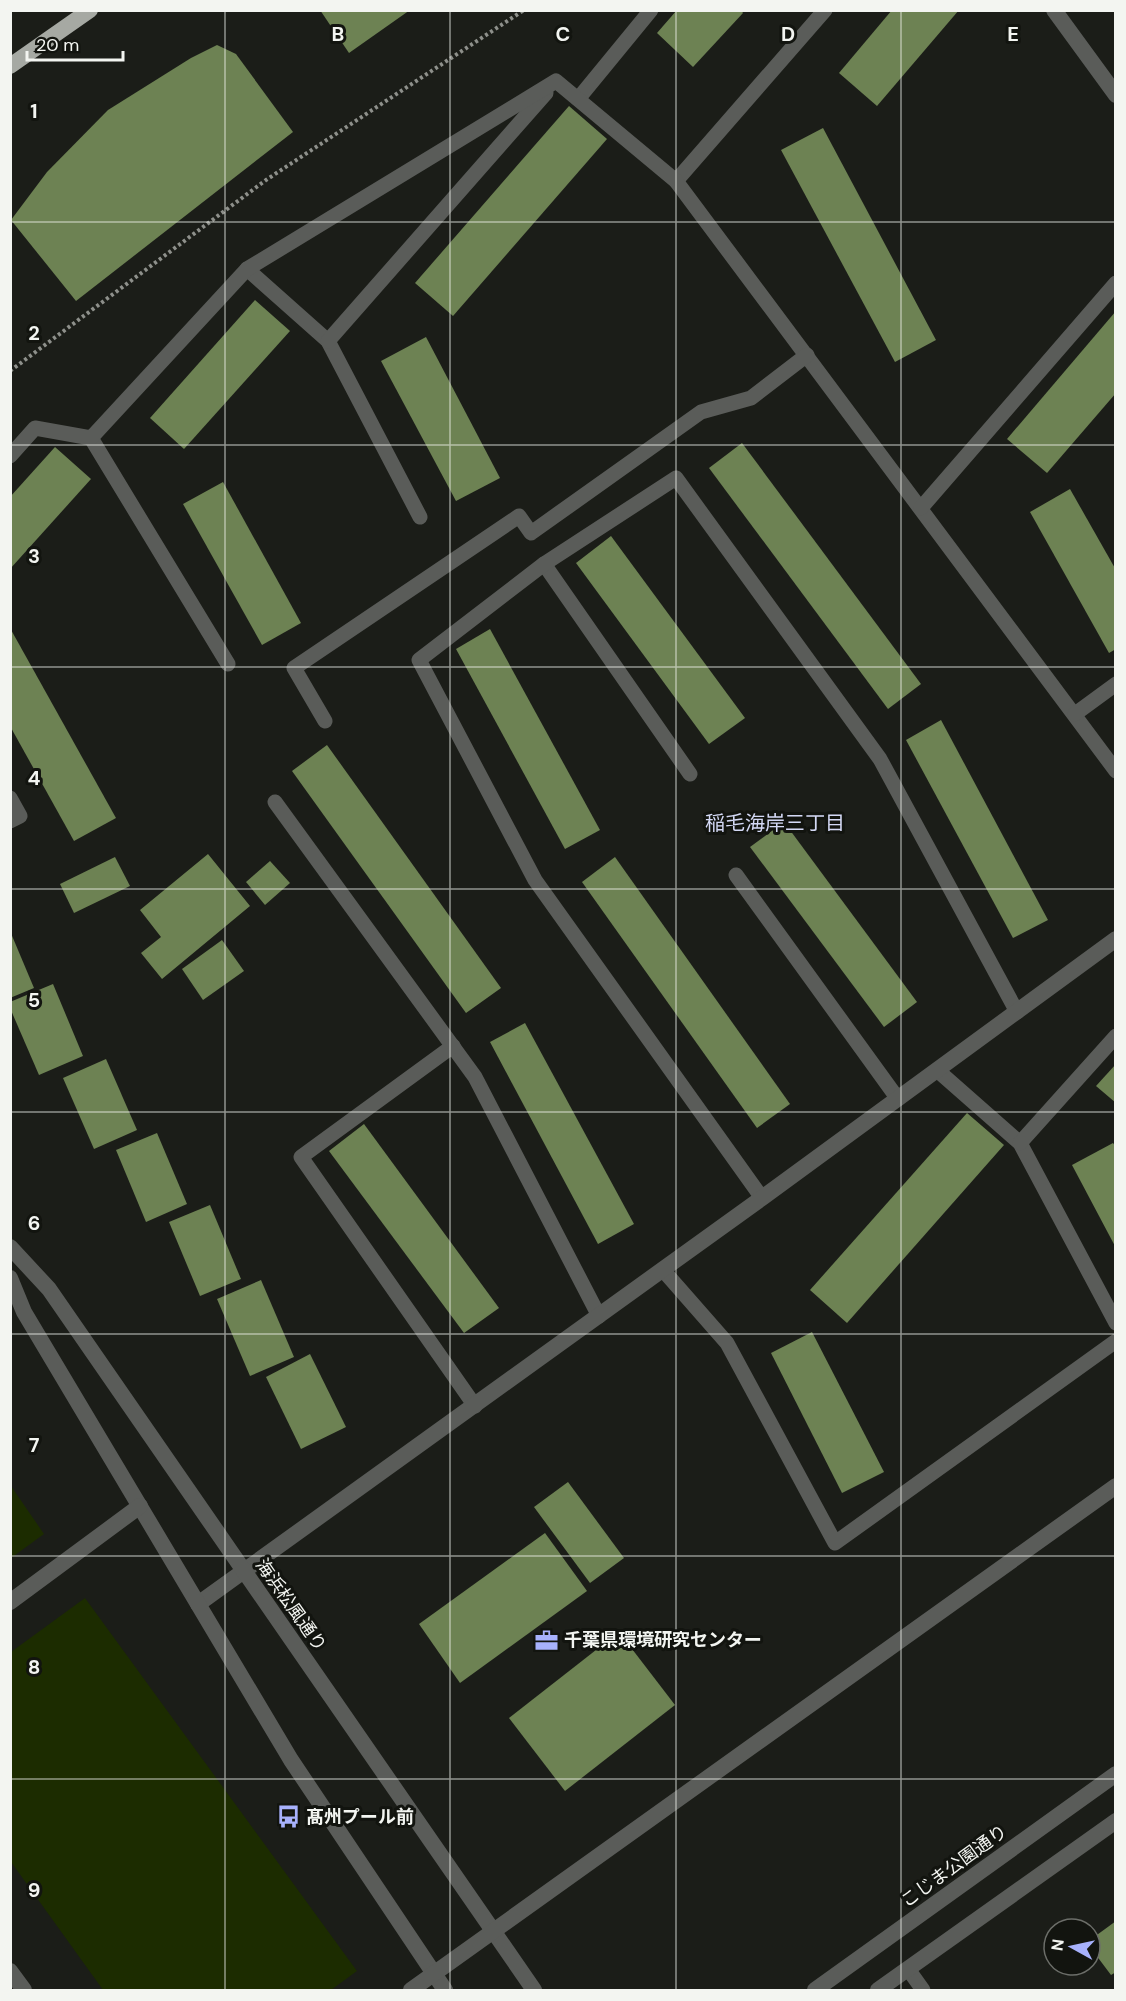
<svg xmlns="http://www.w3.org/2000/svg" width="1126" height="2001" font-family="'DM Sans','Noto Sans JP',sans-serif">
  <rect width="100%" height="100%" fill="#1b1d18"/>
  <g fill="#1c2c00">
    <path d="M11,1486L44,1534L11,1558H10Z"/>
    <path d="M85,1598L357,1971L331,1990H103L11,1862V1652Z"/>
  </g>
  <g fill="#6d8253">
    <path d="M320,10H410L349,53Z"/>
    <path d="M677,10H741L743,13L693,67L657,33Z"/>
    <path d="M892,10H959L877,106L839,73Z"/>
    <path d="M217,45L236,54L293,132L76,301L11,220L47,172L108,110L191,58Z"/>
    <path d="M569,106L607,139L453,316L415,283Z"/>
    <path d="M823,128L936,340L895,362L781,150Z"/>
    <path d="M255,300L290,331L184,449L150,418Z"/>
    <path d="M1116,311V393L1047,473L1007,439Z"/>
    <path d="M426,337L500,478L456,501L381,361Z"/>
    <path d="M742,443L921,684L888,709L709,468Z"/>
    <path d="M55,447L91,479L10,569V497Z"/>
    <path d="M223,482L301,623L262,645L183,504Z"/>
    <path d="M1070,489L1116,570V649L1109,653L1030,512Z"/>
    <path d="M611,536L745,718L709,744L576,563Z"/>
    <path d="M10,628L116,818L74,841L10,726Z"/>
    <path d="M490,629L600,830L565,849L456,649Z"/>
    <path d="M941,720L1048,920L1013,938L906,740Z"/>
    <path d="M327,745L501,988L466,1013L292,771Z"/>
    <path d="M784,822L917,1002L884,1027L750,847Z"/>
    <path d="M208,854L250,906L162,979L141,953L161,937L140,910Z"/>
    <path d="M115,857L130,886L74,913L60,884Z"/>
    <path d="M615,857L790,1104L757,1128L582,882Z"/>
    <path d="M270,861L290,883L265,905L246,882Z"/>
    <path d="M10,931L34,988L10,998Z"/>
    <path d="M222,940L244,971L203,1000L182,969Z"/>
    <path d="M53,984L83,1056L39,1075L10,1008V1002Z"/>
    <path d="M525,1023L634,1224L598,1244L490,1042Z"/>
    <path d="M106,1059L137,1130L94,1149L63,1078Z"/>
    <path d="M1116,1064V1103L1096,1086Z"/>
    <path d="M967,1113L1004,1145L847,1323L810,1290Z"/>
    <path d="M364,1124L499,1308L464,1333L329,1151Z"/>
    <path d="M157,1133L187,1204L146,1222L116,1150Z"/>
    <path d="M1113,1143L1116,1147V1248L1072,1165Z"/>
    <path d="M210,1205L241,1279L200,1296L169,1222Z"/>
    <path d="M261,1280L294,1357L250,1376L217,1299Z"/>
    <path d="M812,1332L884,1472L842,1493L771,1353Z"/>
    <path d="M310,1354L346,1427L301,1449L266,1377Z"/>
    <path d="M568,1482L624,1558L590,1583L534,1507Z"/>
    <path d="M545,1533L587,1591L460,1683L419,1624Z"/>
    <path d="M619,1632L675,1705L565,1791L509,1718Z"/>
    <path d="M1116,1921V1972L1111,1975L1090,1947V1940Z"/>
  </g>
  <g fill="none" stroke-linecap="round" stroke-linejoin="round">
    <path stroke="#8e908b" stroke-width="4" stroke-dasharray="3 3" stroke-linecap="butt" d="M10,371L266,180L524,10"/>
    <g stroke="#5a5c59" stroke-width="15">
      <path d="M578,99L651,10"/>
      <path d="M676,181L825,10"/>
      <path d="M247,269L328,341L420,517"/>
      <path d="M328,341L546,93"/>
      <path d="M91,438L228,664"/>
      <path d="M10,456L35,428L91,438L247,269L556,81L676,181L1116,771"/>
      <path d="M921,508L1116,283"/>
      <path d="M544,564L690,774"/>
      <path d="M1075,714L1116,684"/>
      <path d="M325,721L294,668L519,516L531,533L701,412L751,398L807,355"/>
      <path d="M10,798L20,816L10,821"/>
      <path d="M275,802L475,1077L599,1316"/>
      <path d="M736,875L898,1099"/>
      <path d="M453,1046L301,1157L475,1406"/>
      <path d="M937,1070L1020,1143L1116,1323"/>
      <path d="M1020,1143L1116,1036"/>
      <path d="M762,1198L535,880L419,660L544,564L676,478L880,759L1017,1012"/>
      <path d="M663,1270L727,1343L835,1543L1116,1341"/>
      <path d="M908,1969L923,1990"/>
    </g>
    <g stroke="#5a5c59" stroke-width="16">
      <path d="M1054,10L1116,95"/>
      <path d="M198,1604L762,1198L1116,939"/>
    </g>
    <g stroke="#5a5c59" stroke-width="16">
      <path d="M10,1247L49,1289L534,1990"/>
      <path d="M10,1278L24,1312L291,1760L445,1990"/>
      <path d="M10,1602L140,1506"/>
      <path d="M10,1971L24,1990"/>
      <path d="M411,1990L1116,1486"/>
      <path d="M815,1990L1116,1774"/>
      <path d="M878,1990L1116,1821"/>
    </g>
    <path stroke="#a6a9a3" stroke-width="16" d="M10,66L90,10"/>
  </g>
  <path fill="none" stroke="#f3f5f1" stroke-width="1.5" stroke-opacity="0.55" d="M225,10V1990M450,10V1990M676,10V1990M901,10V1990M10,222H1116M10,445H1116M10,667H1116M10,889H1116M10,1112H1116M10,1334H1116M10,1556H1116M10,1779H1116"/>
  <defs>
    <symbol id="office-bare" viewBox="-9 -9 18 18"><path d="M-6-3h4V-5.5h4V-3h4V5H-6ZM-1-4.5V-3h2v-1.5ZM-6 0V1H6V0Z" fill="#a7b1fc" stroke="#12140f" stroke-width="2.5" paint-order="stroke"/></symbol>
    <symbol id="bus-bare" viewBox="-9 -9 18 18"><path d="M-5-6H5V4H4V6H2V4H-2V6H-4V4H-5ZM-3.5-4V0h7V-4ZM-3.5 1.2v1.5H-2V1.2ZM2 1.2v1.5H3.5V1.2Z" fill="#a7b1fc" stroke="#12140f" stroke-width="2.5" paint-order="stroke"/></symbol>
  </defs>
  <g fill-rule="evenodd">
    <use href="#office-bare" x="530" y="1624" width="33" height="33"/>
    <use href="#bus-bare" x="272" y="1800" width="33" height="33"/>
  </g>
  <g text-anchor="middle" dominant-baseline="central" stroke-width="6" stroke-linejoin="round" paint-order="stroke">
    <g font-size="18" fill="#f3f5f1" stroke="#12140f">
      <text transform="translate(291 1605) rotate(55)">海浜松風通り</text>
      <text transform="translate(954 1866) rotate(-36)">こじま公園通り</text>
    </g>
    <g font-size="18" font-weight="bold" fill="#f3f5f1" stroke="#12140f" text-anchor="start">
      <text x="564" y="1640">千葉県環境研究センター</text>
      <text x="306" y="1817">髙州プール前</text>
    </g>
    <g font-size="20" fill="#d4d9f5" stroke="#12140f">
      <text x="775" y="823">稲毛海岸三丁目</text>
    </g>
  </g>
  <g font-size="20" text-anchor="middle" font-weight="bold" fill="#f3f5f1" stroke="#12140f" stroke-width="6" stroke-linejoin="round" paint-order="stroke">
    <text x="338" y="41">B</text>
    <text x="563" y="41">C</text>
    <text x="788" y="41">D</text>
    <text x="1013" y="41">E</text>
    <text x="34" y="118">1</text>
    <text x="34" y="340">2</text>
    <text x="34" y="563">3</text>
    <text x="34" y="785">4</text>
    <text x="34" y="1007">5</text>
    <text x="34" y="1230">6</text>
    <text x="34" y="1452">7</text>
    <text x="34" y="1674">8</text>
    <text x="34" y="1897">9</text>
  </g>
  <rect width="1126" height="2001" fill="none" stroke="#f3f5f1" stroke-width="24"/>
  <g transform="translate(1072 1947) rotate(278)"><circle r="28" fill="#12140f" stroke="#6c6e69" stroke-width="1.5"/>
  <path d="M0-4.5L10 22L0 15L-10 22Z" fill="#a7b1fc"/>
  <text y="-9" font-size="16" font-weight="bold" text-anchor="middle" fill="#f3f5f1">N</text>
  </g>
  <path d="M27 51v9h96v-9" fill="none" stroke="#f3f5f1" stroke-width="3"/>
  <text x="36" y="51" font-size="18" fill="#f3f5f1" stroke="#12140f" stroke-width="4.5" paint-order="stroke">20 m</text>
</svg>
